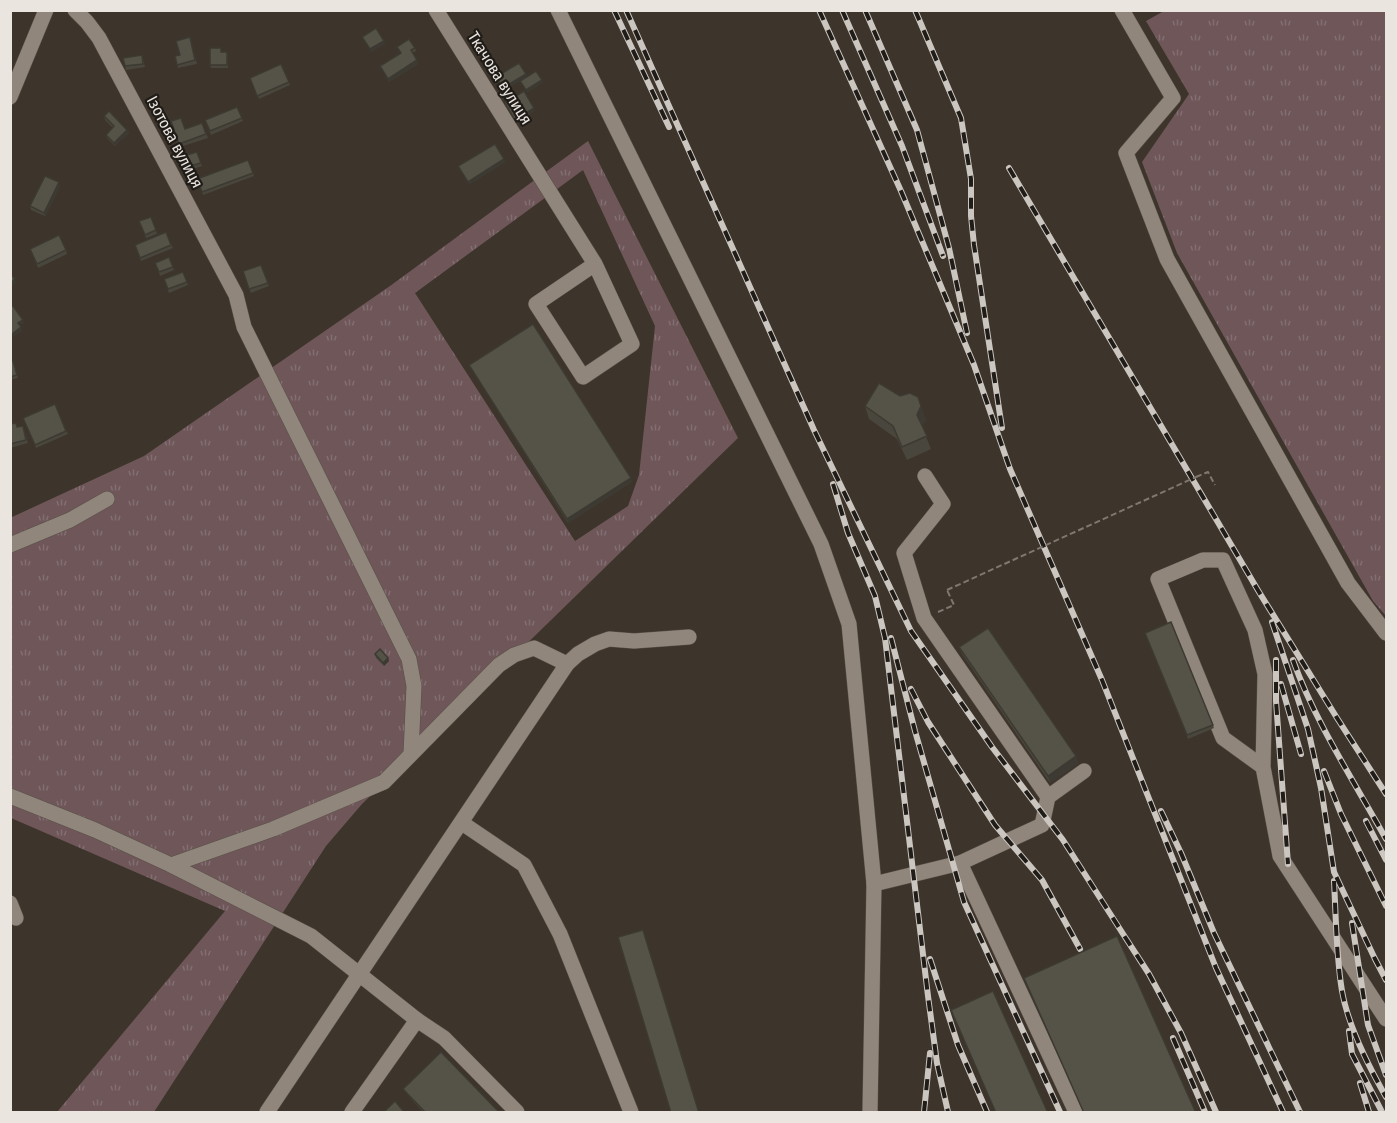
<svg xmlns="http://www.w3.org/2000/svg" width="1397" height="1123" font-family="'Fira Sans Condensed',sans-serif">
  <defs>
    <pattern id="grass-tufts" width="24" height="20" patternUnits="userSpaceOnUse" patternTransform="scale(1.5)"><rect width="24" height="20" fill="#6e5659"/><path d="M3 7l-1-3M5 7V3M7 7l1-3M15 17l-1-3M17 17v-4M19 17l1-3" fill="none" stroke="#836e71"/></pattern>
  </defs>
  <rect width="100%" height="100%" fill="#3d342b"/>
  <g fill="url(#grass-tufts)" fill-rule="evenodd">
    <path d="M1164,11H1386V616L1373,601L1177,253L1142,162L1189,94L1146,21Z"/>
    <path d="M588,141L738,438L362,804L326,846L154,1112H57L225,911L11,818L10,518L144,456L390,286ZM583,170L655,326L639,475L628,506L575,541L415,293Z"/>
  </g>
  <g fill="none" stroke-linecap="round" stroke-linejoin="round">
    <defs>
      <g id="minor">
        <path d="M75,10L87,22L99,38L236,295L244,327L409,659L414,686L411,754"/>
        <path d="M436,10L595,264L632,344L583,377L536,304L595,264"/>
        <path d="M558,10L821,544L849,624L874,884L870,1112"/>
        <path d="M1122,10L1173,98L1126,153L1167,259L1348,583L1386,633"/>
        <path d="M10,97L46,10"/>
        <path d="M925,476L943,504L904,553L924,618L1048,797"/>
        <path d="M10,545L70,520L107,499"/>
        <path d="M1263,767L1223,738L1158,579L1203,560H1223L1255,630L1265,674L1263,767L1280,856L1386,1019"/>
        <path d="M10,796L95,830L171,865L311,936L417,1020L444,1038L517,1112"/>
        <path d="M462,823L524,865L560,934L631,1112"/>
        <path d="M960,863L1076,1112"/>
        <path d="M171,865L273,829L384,782L499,665L514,655L534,648L567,664"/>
        <path d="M874,884L960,863L1042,825L1048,797L1084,771"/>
        <path d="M10,903L16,918"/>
        <path d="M267,1112L567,664L578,654L595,644L609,639L634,641L689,637"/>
        <path d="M352,1112L417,1020"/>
      </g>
    </defs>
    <use href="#minor" stroke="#575048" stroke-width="16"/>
    <g stroke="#7f7770" stroke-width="2" stroke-dasharray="6 3" stroke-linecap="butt">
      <path d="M1196,477L1208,472L1215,485"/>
      <path d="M938,612L954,605L947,590"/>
    </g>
    <use href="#minor" stroke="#91867c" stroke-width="15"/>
    <defs>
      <g id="rail">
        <path d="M614,10L669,127"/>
        <path d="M626,10L814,430L911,631L992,747L1063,840L1125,937L1149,974L1181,1033L1216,1112"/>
        <path d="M819,10L901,191L974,365L1010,469L1102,680L1216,968L1283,1112"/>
        <path d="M842,10L902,146L943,256"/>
        <path d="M865,10L917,130L949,248L967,333"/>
        <path d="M915,10L961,118L971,179V216L974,245L1002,428"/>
        <path d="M1009,168L1259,592L1337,718L1386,794"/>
        <path d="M833,484L848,533L875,596L885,638L928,996L937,1063L948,1112"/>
        <path d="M1272,622L1308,729L1321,788L1334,872L1375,959L1386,980"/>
        <path d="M891,638L915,731L964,902L1060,1112"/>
        <path d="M1276,660V701L1288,864"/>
        <path d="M1293,660C1314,720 1355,783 1386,839"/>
        <path d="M1281,684L1301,754"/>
        <path d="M911,689L928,722L995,825L1042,880L1080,949"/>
        <path d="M1324,771L1341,814L1386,906"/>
        <path d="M1161,811L1181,853L1214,933L1300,1112"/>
        <path d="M1366,821L1386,860"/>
        <path d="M1334,881C1336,917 1336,955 1342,991C1348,1026 1369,1067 1386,1097"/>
        <path d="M1352,923L1368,1025L1386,1075"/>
        <path d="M930,959L958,1045L987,1112"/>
        <path d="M1349,1031L1352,1054L1382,1112"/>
        <path d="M1173,1038L1205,1112"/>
        <path d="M1360,1083L1369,1112"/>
        <path d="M924,1112L930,1053"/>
      </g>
    </defs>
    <use href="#rail" stroke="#ccc6c0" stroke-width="6"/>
    <use href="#rail" stroke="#201c18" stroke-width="4" stroke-dasharray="11" stroke-linecap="butt"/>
    <path stroke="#7f7770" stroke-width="2" stroke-dasharray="6 3" stroke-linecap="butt" d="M947,590L1196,477"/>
  </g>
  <g fill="#49473d">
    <path d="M191,41L197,64L178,68L175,56L180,55Z"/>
    <path d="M397,47L415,48L416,51L412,53L418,64L389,82L380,66L401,53Z"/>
    <path d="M223,51V52H227L228,56V68H211L210,65Z"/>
    <path d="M142,55L145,67L126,70L125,66Z"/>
    <path d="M281,64L290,85L259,99L250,78Z"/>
    <path d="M237,107L243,121L211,135L205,120Z"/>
    <path d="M104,116L127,130L129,133L115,146L107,138L106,135L113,128L105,120Z"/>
    <path d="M202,123L208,138L180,147L179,144L185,129Z"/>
    <path d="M197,152L202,166L184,172L179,157Z"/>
    <path d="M248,160L254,176L203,195L197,179Z"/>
    <path d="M60,186L45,216L31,210L30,206Z"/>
    <path d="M151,217L157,234L146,238L139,221Z"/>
    <path d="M166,232L173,248L141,261L135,245Z"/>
    <path d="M66,250L67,254L38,268L31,252Z"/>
    <path d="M169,257L174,270L160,276L155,263Z"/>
    <path d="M261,265L269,286L251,293L243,271Z"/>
    <path d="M183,272L188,285L169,293L164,279Z"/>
    <path d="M13,361L18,378L10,380V362Z"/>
    <path d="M469,365L632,482L568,523Z"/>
    <path d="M55,404L68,434L36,448L23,418Z"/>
    <path d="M865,406L926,419L922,427L931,449L907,460L897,439L869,419Z"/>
    <path d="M10,424L17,427L23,426L28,443L10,448Z"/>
    <path d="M1171,622L1214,728L1188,739L1145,633Z"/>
    <path d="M959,647L1079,763L1050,783L962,654Z"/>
    <path d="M375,654L388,658L389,661L384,666L376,658Z"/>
    <path d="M403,1089L500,1113H424L405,1092Z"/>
  </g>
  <g fill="#3c3a32">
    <path d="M384,41L385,44L371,53L370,49Z"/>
    <path d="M417,60L418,64L389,82L388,79Z"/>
    <path d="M526,74L527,77L504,91L503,88Z"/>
    <path d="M542,80L543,83L527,93L526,90Z"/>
    <path d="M534,108L535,111L516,123L515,120Z"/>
    <path d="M127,130L129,133L115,146L114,143Z"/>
    <path d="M504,159L506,162L469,185L468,182Z"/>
    <path d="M59,182L60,186L45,216L44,213Z"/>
    <path d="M15,278L16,282L10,290V285Z"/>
    <path d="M23,320L24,323L19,326L18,323Z"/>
    <path d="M21,327L22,331L13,337L12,334Z"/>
    <path d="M918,397L926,419L922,428L917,415Z"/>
    <path d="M631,478L632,482L568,523L567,519Z"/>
    <path d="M388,658L389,661L384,666L383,663Z"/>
    <path d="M1076,756L1079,763L1050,783L1048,776Z"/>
  </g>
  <g fill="#555347" stroke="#3c3a32" stroke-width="1.5">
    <path d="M376,28L384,41L370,49L362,37Z"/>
    <path d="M190,37L195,60L177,65L175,56L180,55L176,41Z"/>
    <path d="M409,39L415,48L411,50L417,60L388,79L380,66L401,53L397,47Z"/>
    <path d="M210,48H221V52H227V65H210Z"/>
    <path d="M142,55L143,64L125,66L123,58Z"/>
    <path d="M519,63L526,74L503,88L496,77Z"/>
    <path d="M281,64L289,82L257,96L250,78Z"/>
    <path d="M536,71L542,80L526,90L520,81Z"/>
    <path d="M524,91L534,108L515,120L505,103Z"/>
    <path d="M237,107L242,118L210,131L205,120Z"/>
    <path d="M109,111L127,130L114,143L106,135L114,126L104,116Z"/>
    <path d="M181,118L185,129L202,123L206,134L179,144L171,121Z"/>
    <path d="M495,144L504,159L468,182L458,166Z"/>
    <path d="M197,152L201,163L183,168L179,157Z"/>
    <path d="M248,160L253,173L202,192L197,179Z"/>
    <path d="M45,176L59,182L44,213L30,206Z"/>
    <path d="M151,217L156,230L145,235L139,221Z"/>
    <path d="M166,232L171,245L140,258L135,245Z"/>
    <path d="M59,235L66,250L37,264L30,249Z"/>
    <path d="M169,257L173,267L159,272L155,263Z"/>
    <path d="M261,265L268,283L249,289L243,271Z"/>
    <path d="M183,272L187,282L168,289L164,279Z"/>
    <path d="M10,275L15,278L10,285Z"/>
    <path d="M13,306L23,320L18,323L21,327L12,334L10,332V307Z"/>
    <path d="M533,324L631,478L567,519L469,365Z"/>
    <path d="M13,361L17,375L10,377V362Z"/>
    <path d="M879,383L900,396L910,393L918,397L921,406L917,415L927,436L902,447L893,426L865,406Z"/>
    <path d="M55,404L66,431L35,445L23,418Z"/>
    <path d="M16,423L17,427L23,426L26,440L10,444V424Z"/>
    <path d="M1171,622L1213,725L1187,735L1145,633Z"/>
    <path d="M988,628L1076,756L1048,776L959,647Z"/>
    <path d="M380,649L388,658L383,663L375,654Z"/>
    <path d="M643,930L699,1113H671L618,937Z"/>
    <path d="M1117,936L1196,1113H1084L1024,978Z"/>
    <path d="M993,991L1048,1113H996L951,1010Z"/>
    <path d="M441,1052L500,1113H426L403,1089Z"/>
    <path d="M395,1101L405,1113H383Z"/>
  </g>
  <g text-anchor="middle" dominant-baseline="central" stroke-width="4.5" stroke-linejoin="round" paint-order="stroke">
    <g font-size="16" fill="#ebe5e0" stroke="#201c18">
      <text transform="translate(500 78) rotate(58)">Ткачова вулиця</text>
      <text transform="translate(175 142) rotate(62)">Ізотова вулиця</text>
    </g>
  </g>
  <rect width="1397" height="1123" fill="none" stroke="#ebe5e0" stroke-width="24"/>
</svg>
